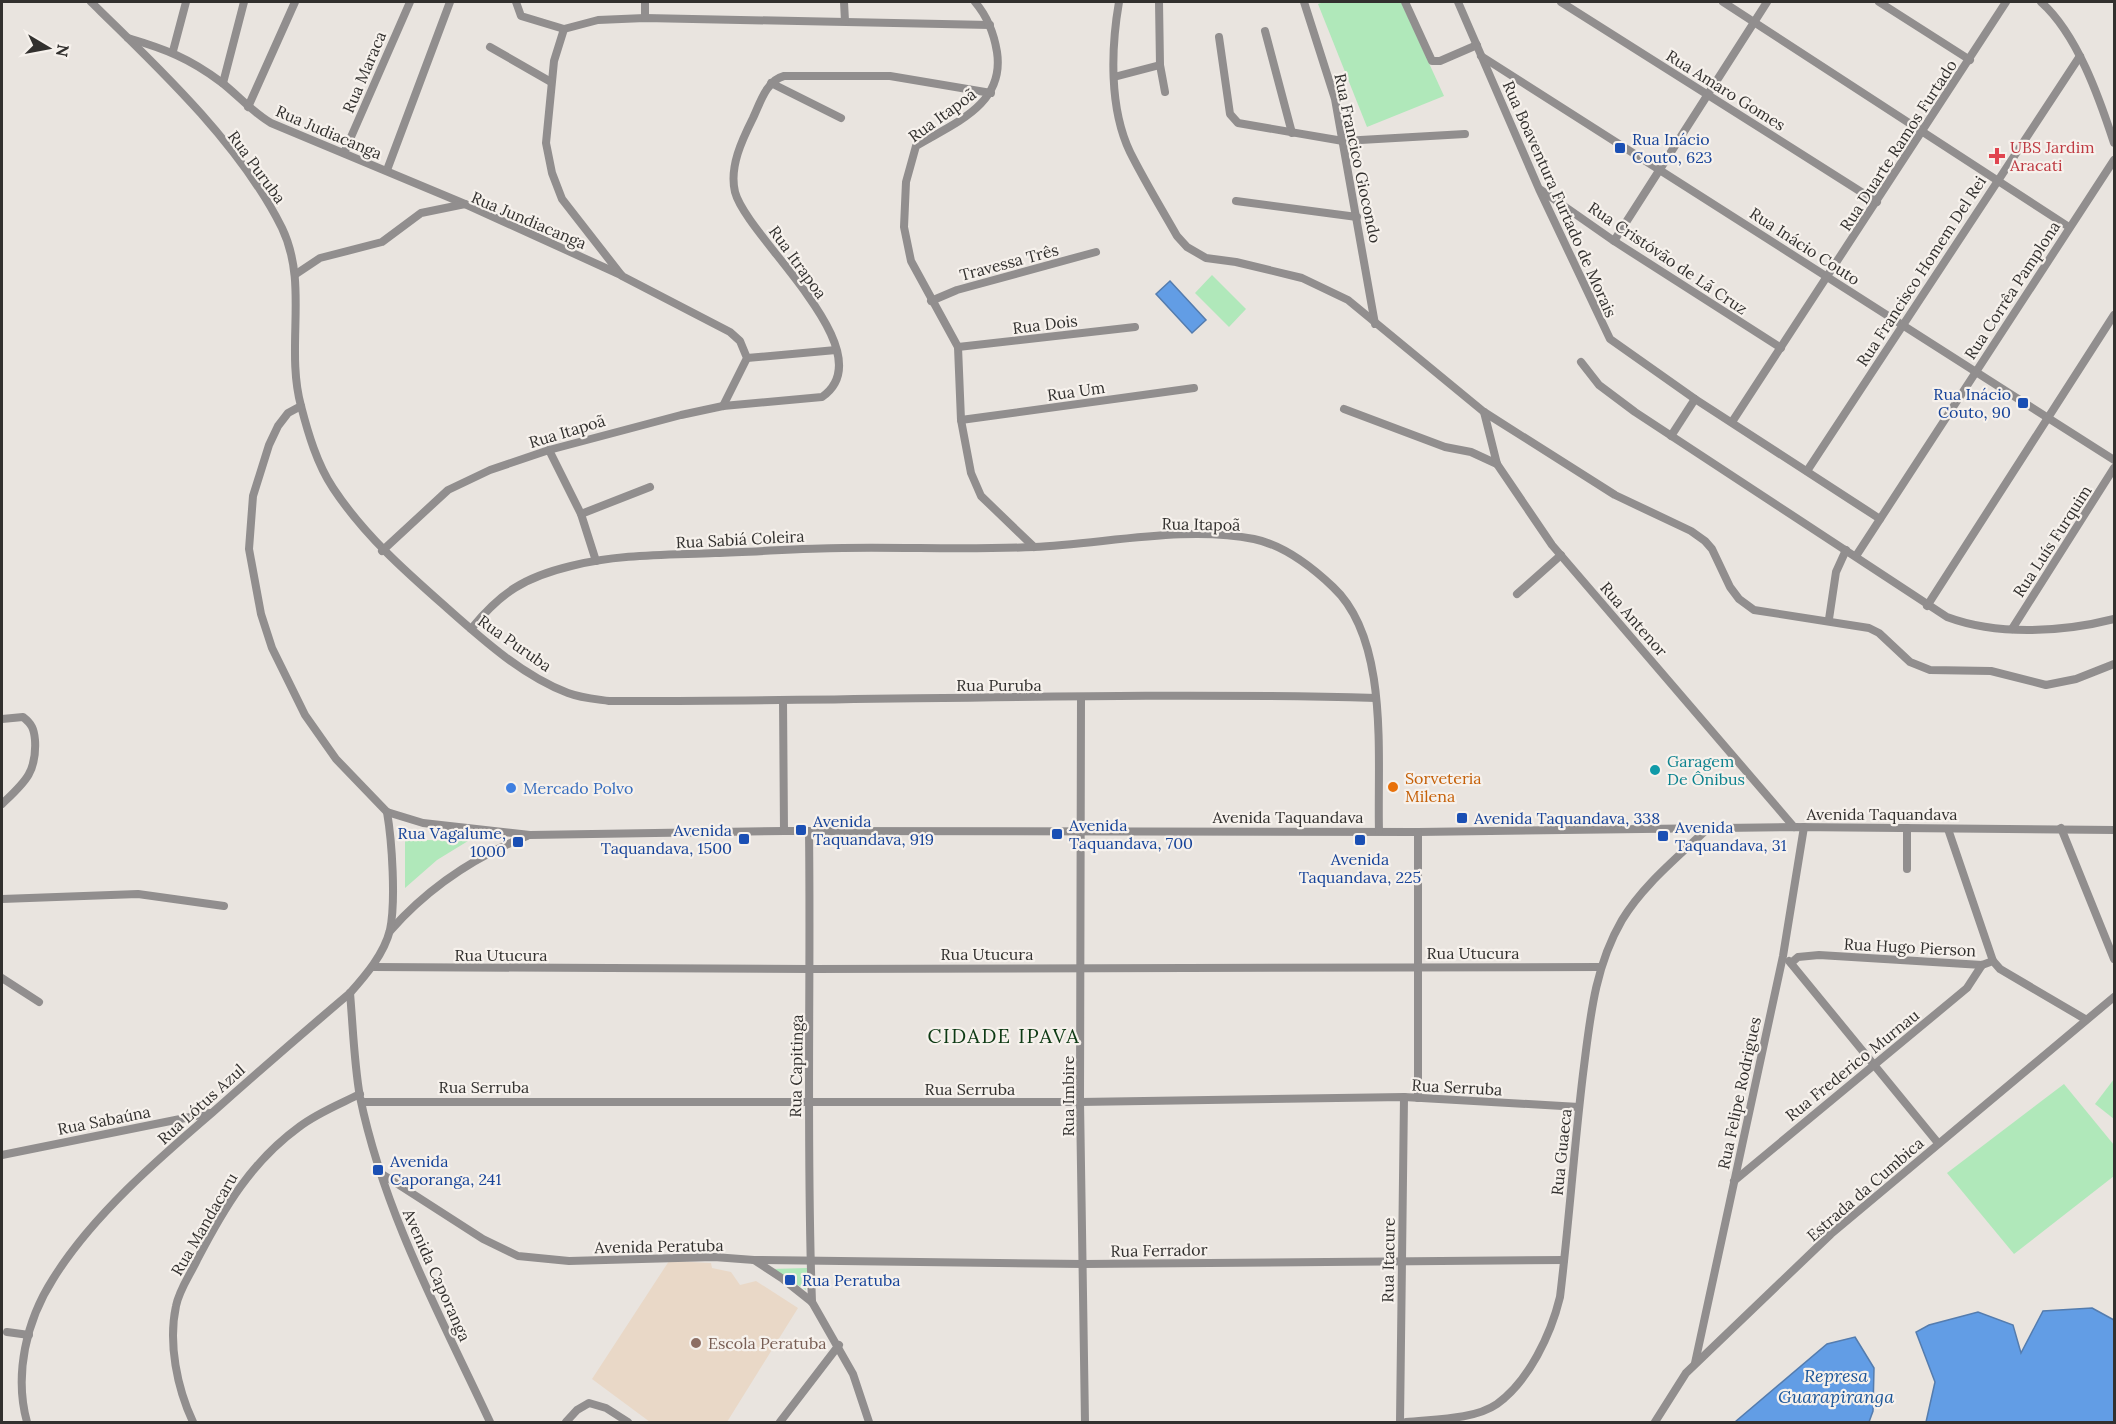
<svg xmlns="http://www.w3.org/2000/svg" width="2116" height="1424" font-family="Lora,serif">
  <rect width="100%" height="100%" fill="#e9e4df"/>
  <path fill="#e9d8c7" d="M669,1261L711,1263L712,1268L731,1272L740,1285L756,1281L798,1308L727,1422H650L592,1379Z"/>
  <g fill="#b0e8ba">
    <path d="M1324,2H1401L1444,96L1367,127L1318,4Z"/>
    <path d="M1212,275L1246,309L1229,327L1195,293Z"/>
    <path d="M405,832L426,840L468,841L437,860L405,888Z"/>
    <path d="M2114,1079V1119L2095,1104Z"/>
    <path d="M2064,1084L2114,1145V1176L2014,1254L1947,1173Z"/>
    <path d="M807,1268L806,1290L771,1269Z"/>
  </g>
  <g fill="#629de5" stroke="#547cae" stroke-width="1.5">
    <path d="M1170,281L1206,320L1192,333L1156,294Z"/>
    <path d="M2092,1308L2114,1320V1422H1926L1935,1382L1916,1332L1929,1325L1978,1312L2013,1325L2021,1353L2043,1311Z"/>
    <path d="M1855,1337L1874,1368L1873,1411L1869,1422H1735L1827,1344Z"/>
  </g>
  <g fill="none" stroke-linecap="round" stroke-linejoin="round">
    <g stroke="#918e8e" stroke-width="8">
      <path d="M91,2C157,66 241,145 282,228C309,284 285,347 301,406C308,433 317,464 333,488C364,535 405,571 447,608C483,640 523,676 568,693C581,698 595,699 609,701C865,702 1120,691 1376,698"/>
      <path d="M516,2L521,16L564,29L598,20L645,18L990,25"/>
      <path d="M645,2V18"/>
      <path d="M844,2L845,21"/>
      <path d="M975,2C987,16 994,34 997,52C1005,105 954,123 916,146L906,182L904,227L911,261L958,347L961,420L971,473L981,496L1034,547"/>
      <path d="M1119,2C1111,48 1109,108 1130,152C1144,180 1161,208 1177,236L1187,247L1206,258L1236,262L1302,278L1348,300L1484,412L1615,495L1691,531L1705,541L1712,549L1730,587L1739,599L1754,610L1869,628L1879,633L1910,662L1930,670L1991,671L2046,685L2076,679L2114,664"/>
      <path d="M1159,2L1160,65L1165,92"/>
      <path d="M1304,2L1335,99L1375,324"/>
      <path d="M1405,2L1432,61H1440L1477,45"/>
      <path d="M1458,2L1539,189L1610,339L1695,399L1880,519"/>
      <path d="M1561,2L1877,202"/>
      <path d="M1723,2L2069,227"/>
      <path d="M1879,2L1970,60"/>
      <path d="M2041,2C2077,34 2099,97 2114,143"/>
      <path d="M564,29L554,61L546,143L552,173L562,199L622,276L730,332L740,341L747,358L723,406"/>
      <path d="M1265,31L1292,133"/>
      <path d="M1219,37L1230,114L1238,123L1343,141L1465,134"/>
      <path d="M128,38C165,49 189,58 221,82C238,95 252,112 271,123L465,204"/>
      <path d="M490,47L551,82"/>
      <path d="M173,51L186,2"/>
      <path d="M1481,56L2114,460"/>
      <path d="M1114,77L1160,65"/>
      <path d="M223,83L244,2"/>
      <path d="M771,83L841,118"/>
      <path d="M248,107L295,2"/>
      <path d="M344,153L410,2"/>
      <path d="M387,170L450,2"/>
      <path d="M1541,190L1614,241L1781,348"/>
      <path d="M1236,201L1357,217"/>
      <path d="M1614,241L1767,2"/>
      <path d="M296,274L320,258L382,242L421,213L465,204L621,275"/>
      <path d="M931,301L957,290L1096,252"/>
      <path d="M958,347L1135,327"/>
      <path d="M747,358L836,350"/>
      <path d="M1581,362L1599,385L1635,412L1947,617C1998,636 2063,632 2114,619"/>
      <path d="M301,406L288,413L278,426L269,445L253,496L249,549L261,614L272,648L305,715L336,759L387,812L423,823L530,835L784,831L1418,832L1794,827L2114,830"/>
      <path d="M1344,409L1445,447L1471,452L1497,464"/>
      <path d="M1484,412L1497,464L1552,545L1794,827"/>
      <path d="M961,420L1194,388"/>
      <path d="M1732,422L2006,2"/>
      <path d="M1671,436L1695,399"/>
      <path d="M549,450L581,514L596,561"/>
      <path d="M1807,471L2080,56"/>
      <path d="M581,514L650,487"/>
      <path d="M382,551L448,490L490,470L549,450L681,415L723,406L822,397C887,352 747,238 735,192C729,167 742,140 753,118C760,103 767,80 784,76H890L991,93"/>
      <path d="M1856,556L2114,160"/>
      <path d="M1517,594L1561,555"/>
      <path d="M1927,606L2114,315"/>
      <path d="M1829,619L1836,572L1846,550"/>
      <path d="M471,629C501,592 525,577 571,566C617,554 668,555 715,553C758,552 800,548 843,548C906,547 971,550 1034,547C1103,544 1186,525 1254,539C1283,545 1312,567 1333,587C1390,640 1377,759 1379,831"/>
      <path d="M2012,629L2114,468"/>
      <path d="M1081,698L1080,1102L1085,1422"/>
      <path d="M783,700L784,831"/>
      <path d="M2,719L23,717C32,724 34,729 35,740C37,773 24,783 2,804"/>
      <path d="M2061,828L2114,959"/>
      <path d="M1948,829L1993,961"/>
      <path d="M809,831C811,988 806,1145 812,1302"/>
      <path d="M1418,832V1098"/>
      <path d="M1907,869V828"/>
      <path d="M2,899L138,894L224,906"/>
      <path d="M390,931C428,888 474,857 527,836"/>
      <path d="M1789,961L1938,1143"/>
      <path d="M1791,963L1798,957L1819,955L1982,965L1993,961L2000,969L2085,1019"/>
      <path d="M373,967L811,969L1600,967"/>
      <path d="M2,978L39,1002"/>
      <path d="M350,993C353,1027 354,1063 360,1097C384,1213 441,1317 490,1422"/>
      <path d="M362,1102H1080L1404,1097L1579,1107"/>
      <path d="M2,1155L210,1113"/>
      <path d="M382,1174L483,1239L518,1256L569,1261L714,1257L754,1260L783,1279L812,1302L853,1374L869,1422"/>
      <path d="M1734,1181L1955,998L1967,988L1982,965"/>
      <path d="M754,1260L1083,1264L1564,1260"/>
      <path d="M7,1332L29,1335"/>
      <path d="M1695,1363L1783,956L1804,827"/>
      <path d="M27,1422C14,1375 26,1321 53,1279C92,1216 157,1160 213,1112C258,1072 304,1032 350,993C366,975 384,954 390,930C396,901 392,841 387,812"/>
      <path d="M193,1422C177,1388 168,1343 176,1306C179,1290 190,1275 197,1260C224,1208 251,1162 299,1127C317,1113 340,1104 360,1094"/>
      <path d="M566,1422L577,1410L589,1403L606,1408L628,1422"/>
      <path d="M780,1422L839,1345"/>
      <path d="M1400,1422L1404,1097"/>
      <path d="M1406,1422C1433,1419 1474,1420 1497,1404C1529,1381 1551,1334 1560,1297C1569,1223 1574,1148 1583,1074C1590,1020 1594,968 1622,920C1643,885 1677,858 1706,830"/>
      <path d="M1655,1422L1686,1373L1831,1234L2114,997"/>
    </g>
  </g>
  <g fill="#1a4fb4" stroke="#f6f1ec" stroke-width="2">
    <rect x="1614" y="142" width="12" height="12" rx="3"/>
    <rect x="2017" y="397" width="12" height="12" rx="3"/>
    <rect x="1456" y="812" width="12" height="12" rx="3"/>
    <rect x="795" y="824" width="12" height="12" rx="3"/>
    <rect x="1051" y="828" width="12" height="12" rx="3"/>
    <rect x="1657" y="830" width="12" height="12" rx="3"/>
    <rect x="738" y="833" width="12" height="12" rx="3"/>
    <rect x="1354" y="834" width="12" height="12" rx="3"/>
    <rect x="512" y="836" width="12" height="12" rx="3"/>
    <rect x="372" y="1164" width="12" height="12" rx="3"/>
    <rect x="784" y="1274" width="12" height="12" rx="3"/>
  </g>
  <path fill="#e0444e" stroke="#f6f1ec" stroke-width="2" d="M1994 147h6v6h6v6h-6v6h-6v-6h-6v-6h6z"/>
  <circle fill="#0f9aa8" stroke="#f6f1ec" stroke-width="2" cx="1655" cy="770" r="6"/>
  <circle fill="#e8710a" stroke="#f6f1ec" stroke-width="2" cx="1393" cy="787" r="6"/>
  <circle fill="#3f7fe0" stroke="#f6f1ec" stroke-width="2" cx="511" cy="788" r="6"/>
  <circle fill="#8d6e63" stroke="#f6f1ec" stroke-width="2" cx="696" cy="1343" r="6"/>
  <g text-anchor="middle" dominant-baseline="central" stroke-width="4.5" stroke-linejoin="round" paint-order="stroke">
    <g font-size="16" fill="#32302e" stroke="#f6f1ec">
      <text transform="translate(364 72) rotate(-67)">Rua Maraca</text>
      <text transform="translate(1726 90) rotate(32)">Rua Amaro Gomes</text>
      <text transform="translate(942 115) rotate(-36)">Rua Itapoã</text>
      <text transform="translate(329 132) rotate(23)">Rua Judiacanga</text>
      <text transform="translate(1898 145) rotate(-57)">Rua Duarte Ramos Furtado</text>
      <text transform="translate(1358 158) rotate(78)">Rua Francico Giocondo</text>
      <text transform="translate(257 167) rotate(54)">Rua Puruba</text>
      <text transform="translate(1560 199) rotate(66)">Rua Boaventura Furtado de Morais</text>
      <text transform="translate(529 220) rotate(23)">Rua Jundiacanga</text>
      <text transform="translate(1805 246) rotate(33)">Rua Inácio Couto</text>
      <text transform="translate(1668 258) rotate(34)">Rua Cristóvão de Lã Cruz</text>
      <text transform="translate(798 262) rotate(54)">Rua Itrapoa</text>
      <text transform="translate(1009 262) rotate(-15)">Travessa Três</text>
      <text transform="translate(1921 271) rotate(-57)">Rua Francisco Homem Del Rei</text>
      <text transform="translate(2012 290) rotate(-57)">Rua Corrêa Pamplona</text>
      <text transform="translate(1045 324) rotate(-7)">Rua Dois</text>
      <text transform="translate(1076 391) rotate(-8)">Rua Um</text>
      <text transform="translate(567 431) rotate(-17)">Rua Itapoã</text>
      <text transform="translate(1201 524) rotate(1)">Rua Itapoã</text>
      <text transform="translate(740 539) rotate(-3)">Rua Sabiá Coleira</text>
      <text transform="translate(2052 541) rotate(-57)">Rua Luís Furquim</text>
      <text transform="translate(1634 619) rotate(49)">Rua Antenor</text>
      <text transform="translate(515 643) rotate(35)">Rua Puruba</text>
      <text x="999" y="685">Rua Puruba</text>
      <text x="1882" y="814">Avenida Taquandava</text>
      <text x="1288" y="817">Avenida Taquandava</text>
      <text transform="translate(1910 947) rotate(3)">Rua Hugo Pierson</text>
      <text x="1473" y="953">Rua Utucura</text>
      <text x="987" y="954">Rua Utucura</text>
      <text x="501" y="955">Rua Utucura</text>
      <text transform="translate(1852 1065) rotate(-39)">Rua Frederico Murnau</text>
      <text transform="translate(796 1066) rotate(-89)">Rua Capitinga</text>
      <text x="484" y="1087">Rua Serruba</text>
      <text transform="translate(1457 1087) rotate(3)">Rua Serruba</text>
      <text x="970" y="1089">Rua Serruba</text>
      <text transform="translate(1739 1093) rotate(-78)">Rua Felipe Rodrigues</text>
      <text transform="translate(1068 1096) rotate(-90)">Rua Imbire</text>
      <text transform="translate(201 1104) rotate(-42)">Rua Lótus Azul</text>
      <text transform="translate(104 1120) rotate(-11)">Rua Sabaúna</text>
      <text transform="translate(1561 1152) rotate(-84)">Rua Guaeca</text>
      <text transform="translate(1865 1189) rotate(-41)">Estrada da Cumbica</text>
      <text transform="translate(204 1224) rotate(-60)">Rua Mandacaru</text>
      <text transform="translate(659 1246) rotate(-1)">Avenida Peratuba</text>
      <text transform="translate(1159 1250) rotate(-1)">Rua Ferrador</text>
      <text transform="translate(1388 1260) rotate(-89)">Rua Itacure</text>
      <text transform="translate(437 1275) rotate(66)">Avenida Caporanga</text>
    </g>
    <g font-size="16" fill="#164399" stroke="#f6f1ec" text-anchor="start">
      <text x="1632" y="139">Rua Inácio<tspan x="1632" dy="18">Couto, 623</tspan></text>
      <text x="2011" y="394" text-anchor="end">Rua Inácio<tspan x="2011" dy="18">Couto, 90</tspan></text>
      <text x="1474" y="818">Avenida Taquandava, 338</text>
      <text x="813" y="821">Avenida<tspan x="813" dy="18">Taquandava, 919</tspan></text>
      <text x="1069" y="825">Avenida<tspan x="1069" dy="18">Taquandava, 700</tspan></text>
      <text x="1675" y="827">Avenida<tspan x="1675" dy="18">Taquandava, 31</tspan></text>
      <text x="732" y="830" text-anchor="end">Avenida<tspan x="732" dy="18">Taquandava, 1500</tspan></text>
      <text x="506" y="833" text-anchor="end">Rua Vagalume,<tspan x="506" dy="18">1000</tspan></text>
      <text x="1360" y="859" text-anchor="middle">Avenida<tspan x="1360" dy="18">Taquandava, 225</tspan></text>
      <text x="390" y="1161">Avenida<tspan x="390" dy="18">Caporanga, 241</tspan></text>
      <text x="802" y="1280">Rua Peratuba</text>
    </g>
    <g font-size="16" fill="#be3a42" stroke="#f6f1ec" text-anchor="start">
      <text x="2010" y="147">UBS Jardim<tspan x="2010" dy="18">Aracati</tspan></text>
    </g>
    <g font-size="16" fill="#0d838f" stroke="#f6f1ec" text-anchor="start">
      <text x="1667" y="761">Garagem<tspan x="1667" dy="18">De Ônibus</tspan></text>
    </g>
    <g font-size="16" fill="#c56008" stroke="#f6f1ec" text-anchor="start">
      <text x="1405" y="778">Sorveteria<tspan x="1405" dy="18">Milena</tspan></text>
    </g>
    <g font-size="16" fill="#366cbe" stroke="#f6f1ec" text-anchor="start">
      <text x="523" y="788">Mercado Polvo</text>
    </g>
    <g font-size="16" fill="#785e54" stroke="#f6f1ec" text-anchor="start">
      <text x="708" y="1343">Escola Peratuba</text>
    </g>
    <g font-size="18" font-style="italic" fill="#1c5699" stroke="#f6f1ec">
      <text x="1836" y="1375">Represa<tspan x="1836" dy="21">Guarapiranga</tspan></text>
    </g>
    <g font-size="20" letter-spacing="1.5" fill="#0d3a14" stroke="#f6f1ec">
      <text x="1004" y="1035">CIDADE IPAVA</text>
    </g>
  </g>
  <rect width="2116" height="1424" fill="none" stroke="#32302e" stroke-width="6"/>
  <g transform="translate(48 48) rotate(100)" stroke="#f6f1ec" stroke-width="4.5" paint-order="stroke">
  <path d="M0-4.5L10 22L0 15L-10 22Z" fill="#32302e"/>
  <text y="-9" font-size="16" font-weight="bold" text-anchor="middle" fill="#32302e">N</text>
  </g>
</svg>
